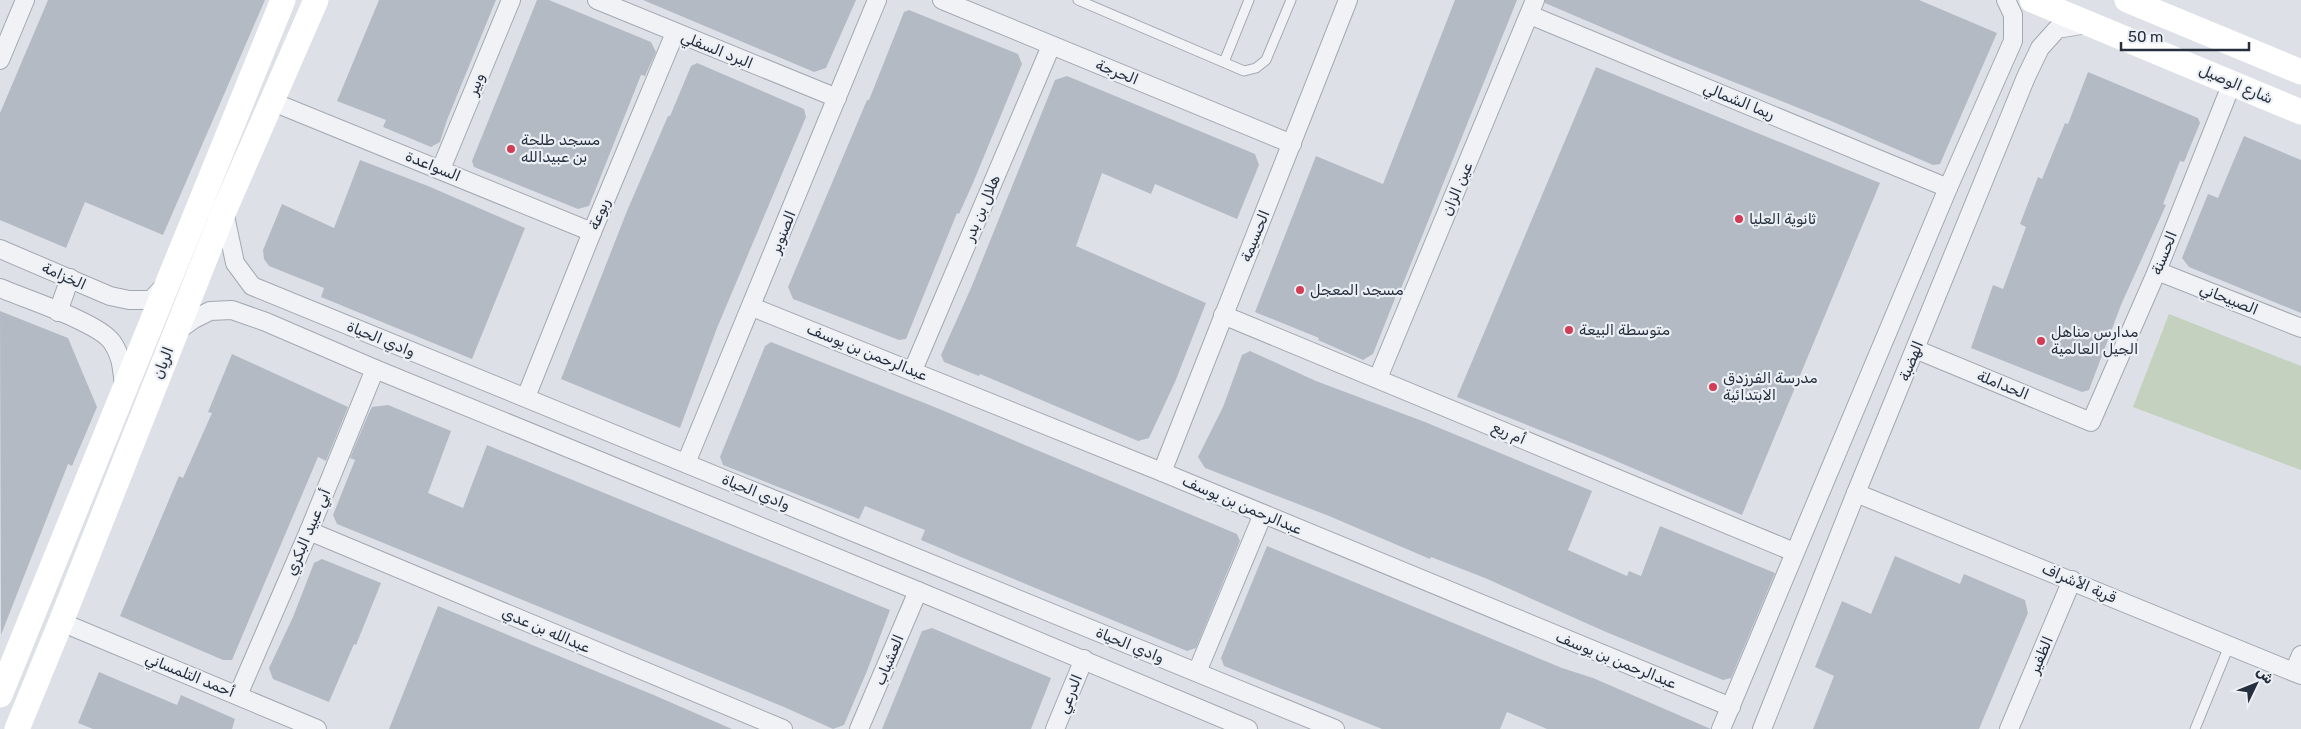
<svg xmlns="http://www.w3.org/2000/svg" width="2301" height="729" font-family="Rubik,Cairo,sans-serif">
  <rect width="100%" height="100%" fill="#dde1e7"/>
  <path fill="#c3d1be" d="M2169,314L2301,366V470L2133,407Z"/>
  <g fill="#b4bac4">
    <path d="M48,0H265L163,235L85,202L66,248L0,220V113Z"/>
    <path d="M379,0H496L447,120L440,142L431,147L383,127L386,120L337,101Z"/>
    <path d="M537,0H549L651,42L656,52L645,76L641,75L589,206L578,209L474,167L472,161Z"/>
    <path d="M643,0H856L826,68L814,72Z"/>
    <path d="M1455,0H1517L1398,296H1396L1373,354L1363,360L1318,340L1319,338L1255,312L1316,156L1383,184Z"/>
    <path d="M1545,0H1919L1997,33L1940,164L1933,165L1831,121L1671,57L1545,3Z"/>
    <path d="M909,10L1018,54L1022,64L973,183L959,214L957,213L942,250L906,339L899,340L793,299L788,287L867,100H869L904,12Z"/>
    <path d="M697,63L804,109L806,117L717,328L680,428L561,379L627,211L668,116H670L691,66Z"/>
    <path d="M1596,67L1880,183L1742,515L1602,455L1457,397Z"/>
    <path d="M2088,72L2198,118L2200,123L2184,162L2180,161L2163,204L2166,205L2121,305L2089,390L2082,392L1971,348L1993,285L2003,289L2026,227L2020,224L2038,177L2042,179L2065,123L2068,124Z"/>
    <path d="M1067,76L1255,154L1259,165L1237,219L1155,184L1151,194L1102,173L1076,246L1206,303L1175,382L1149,438L1138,441L980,374L979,376L944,362L941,355L971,288L1055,80Z"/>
    <path d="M2244,136L2301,160V313L2189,267L2182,258L2208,194L2218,198Z"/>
    <path d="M360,160L428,186L525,228L472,359L321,297L324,288L269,266L264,259L263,250L282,204L334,228Z"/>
    <path d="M0,311L68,338L97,407L72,466L68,464L1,635Z"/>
    <path d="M771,342L937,408L1237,534L1240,541L1196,648L1187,651L968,560L921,540L925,530L865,506L859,519L723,465L720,457L765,346Z"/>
    <path d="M1250,351L1316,381L1425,422L1592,491L1568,550L1627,576L1629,571L1641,576L1660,526L1775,573L1731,678L1723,680L1606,632L1485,578L1431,557L1430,559L1329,516L1205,468L1198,457L1223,407L1242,355Z"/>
    <path d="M232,354L348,407L326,461L318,457L232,660H223L120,616L179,476L183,478L212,413L208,412Z"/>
    <path d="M388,405L451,431L428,493L463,508L487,445L890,610L867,671L844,725L833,729L784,707L337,524L333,515L355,460L350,458L368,415L372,407Z"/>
    <path d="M1267,546L1562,668L1593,678L1711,729H1547L1507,712L1500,729H1382L1264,682L1224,666L1221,658Z"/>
    <path d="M1895,556L1960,584L1964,574L2025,600L2028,613L1979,729H1813L1834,676L1815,667L1842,601L1871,614Z"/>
    <path d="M322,559L381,583L356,645L354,644L329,702L273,679L269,668L293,617L314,563Z"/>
    <path d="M438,606L656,696L732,729H389Z"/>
    <path d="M932,628L1051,678L1031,729H882L922,631Z"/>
    <path d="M99,672L177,705L181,695L235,719L232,729H93L78,723Z"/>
  </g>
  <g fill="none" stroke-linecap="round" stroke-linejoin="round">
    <defs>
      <g id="lane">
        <path d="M1078,0L1244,71L1256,68L1266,60L1291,0"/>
        <path d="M1224,62L1249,0"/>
        <path d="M2195,729L2229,646"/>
      </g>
      <g id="street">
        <path d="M597,0L837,98"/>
        <path d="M942,0L1292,144"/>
        <path d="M1530,15L1948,188"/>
        <path d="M0,60L25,0"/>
        <path d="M273,102L592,232"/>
        <path d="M441,169L511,0"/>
        <path d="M224,211L235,263L252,286L1335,729"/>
        <path d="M0,249L110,296L129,300H151L165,285"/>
        <path d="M2157,271L2301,328"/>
        <path d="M0,288C25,299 98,322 112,342C122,356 122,370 124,386"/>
        <path d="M752,307L1162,472L1731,707"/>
        <path d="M58,312L70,278"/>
        <path d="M1223,315L1794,552"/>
        <path d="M176,332L194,319L210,311L232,310L266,322L375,369L918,591L1248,729"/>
        <path d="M1915,349L2091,422L2157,271L2232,83"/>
        <path d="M913,370L1051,46"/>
        <path d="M1378,378L1535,0"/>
        <path d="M526,397L592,232L675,33"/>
        <path d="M686,463L877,0"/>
        <path d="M1162,472L1348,0"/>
        <path d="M1856,493L2301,675"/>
        <path d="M309,531L783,729"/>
        <path d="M61,622L317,729"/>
        <path d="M1197,672L1263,514"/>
        <path d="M2294,672L2301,655"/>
        <path d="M238,695L309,531L375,369"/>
        <path d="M859,729L918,591"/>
        <path d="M1055,729L1084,659"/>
        <path d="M1721,729L1948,188L2013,41V15L2006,0"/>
        <path d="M1762,729L1856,493L2026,77L2040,48L2057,29L2087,24"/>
        <path d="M2009,729L2072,580"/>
      </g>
    </defs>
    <use href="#lane" stroke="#a2a8b1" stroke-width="11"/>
    <use href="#street" stroke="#a2a8b1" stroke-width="20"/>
    <use href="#lane" stroke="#f0f2f6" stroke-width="9"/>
    <use href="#street" stroke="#f0f2f6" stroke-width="18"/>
    <g stroke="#fff" stroke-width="25">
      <path d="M2032,0L2301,112"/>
      <path d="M2127,0L2301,72"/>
      <path d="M0,695L283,0"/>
      <path d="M17,729L61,622L224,211L316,0"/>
    </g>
  </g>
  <g fill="#d23c54" stroke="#ecf0f5" stroke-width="2">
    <circle cx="511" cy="149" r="5"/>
    <circle cx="1739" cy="219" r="5"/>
    <circle cx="1300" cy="290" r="5"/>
    <circle cx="1569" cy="330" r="5"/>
    <circle cx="2041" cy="341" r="5"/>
    <circle cx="1713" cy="387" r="5"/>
  </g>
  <g text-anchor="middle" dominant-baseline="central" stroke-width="4.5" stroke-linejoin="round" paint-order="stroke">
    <g font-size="15" fill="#262f3e" stroke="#ecf0f5">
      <text transform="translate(717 50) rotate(22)">البرد السفلي</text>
      <text transform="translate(1117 72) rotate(22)">الحرجة</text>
      <text transform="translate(476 84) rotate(-68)">وبير</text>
      <text transform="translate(2236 84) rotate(23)">شارع الوصيل</text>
      <text transform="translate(1739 101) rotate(22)">ريما الشمالي</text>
      <text transform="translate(433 166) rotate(22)">السواعدة</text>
      <text transform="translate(1457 189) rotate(-67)">عين الزان</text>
      <text transform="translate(982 208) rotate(-67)">هلال بن بدر</text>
      <text transform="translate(599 214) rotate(-67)">ربوعة</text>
      <text transform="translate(783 232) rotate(-68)">الصنوبر</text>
      <text transform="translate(1255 236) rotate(-68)">الحسيمة</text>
      <text transform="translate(2164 253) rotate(-68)">الحسنة</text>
      <text transform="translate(64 276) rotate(24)">الخزامة</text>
      <text transform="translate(2229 299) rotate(22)">الصبيحاني</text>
      <text transform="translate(381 339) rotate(22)">وادي الحياة</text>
      <text transform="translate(867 352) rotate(22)">عبدالرحمن بن يوسف</text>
      <text transform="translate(1911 361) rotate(-68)">الهضبة</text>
      <text transform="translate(163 363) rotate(-69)">الريان</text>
      <text transform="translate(2003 385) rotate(22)">الحداملة</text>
      <text transform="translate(1509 433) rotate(23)">أم ريع</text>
      <text transform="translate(756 492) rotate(22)">وادي الحياة</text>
      <text transform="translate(1242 505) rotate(23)">عبدالرحمن بن يوسف</text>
      <text transform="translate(308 532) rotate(-67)">أبي عبيد البكري</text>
      <text transform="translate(2079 583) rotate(23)">قرية الأشراف</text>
      <text transform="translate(546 630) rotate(23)">عبدالله بن عدي</text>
      <text transform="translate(1130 645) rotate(22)">وادي الحياة</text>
      <text transform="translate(2041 655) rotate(-67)">الظفير</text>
      <text transform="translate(889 660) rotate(-67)">العشباب</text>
      <text transform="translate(1616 660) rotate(22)">عبدالرحمن بن يوسف</text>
      <text transform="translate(190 675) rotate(22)">أحمد التلمساني</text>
      <text transform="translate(1070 694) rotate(-68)">الدرعي</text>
    </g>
    <g font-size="15" fill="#262f3e" stroke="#ecf0f5" text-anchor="start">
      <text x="521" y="140">مسجد طلحة<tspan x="521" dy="17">بن عبيدالله</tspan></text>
      <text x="1749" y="219">ثانوية العليا</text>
      <text x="1310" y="290">مسجد المعجل</text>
      <text x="1579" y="330">متوسطة البيعة</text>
      <text x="2051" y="332">مدارس مناهل<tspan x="2051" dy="17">الجيل العالمية</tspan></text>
      <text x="1723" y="378">مدرسة الفرزدق<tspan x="1723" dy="17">الابتدائية</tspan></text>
    </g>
  </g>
  <g transform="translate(2256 684) rotate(47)" stroke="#ecf0f5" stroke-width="4" paint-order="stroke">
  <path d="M0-4L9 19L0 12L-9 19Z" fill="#262f3e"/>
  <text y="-8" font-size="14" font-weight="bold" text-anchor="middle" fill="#262f3e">ش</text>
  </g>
  <path d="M2121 42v8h128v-8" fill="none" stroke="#262f3e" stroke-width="2.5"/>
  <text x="2128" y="42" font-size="15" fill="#262f3e" stroke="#ecf0f5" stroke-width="4" paint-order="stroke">50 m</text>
</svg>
